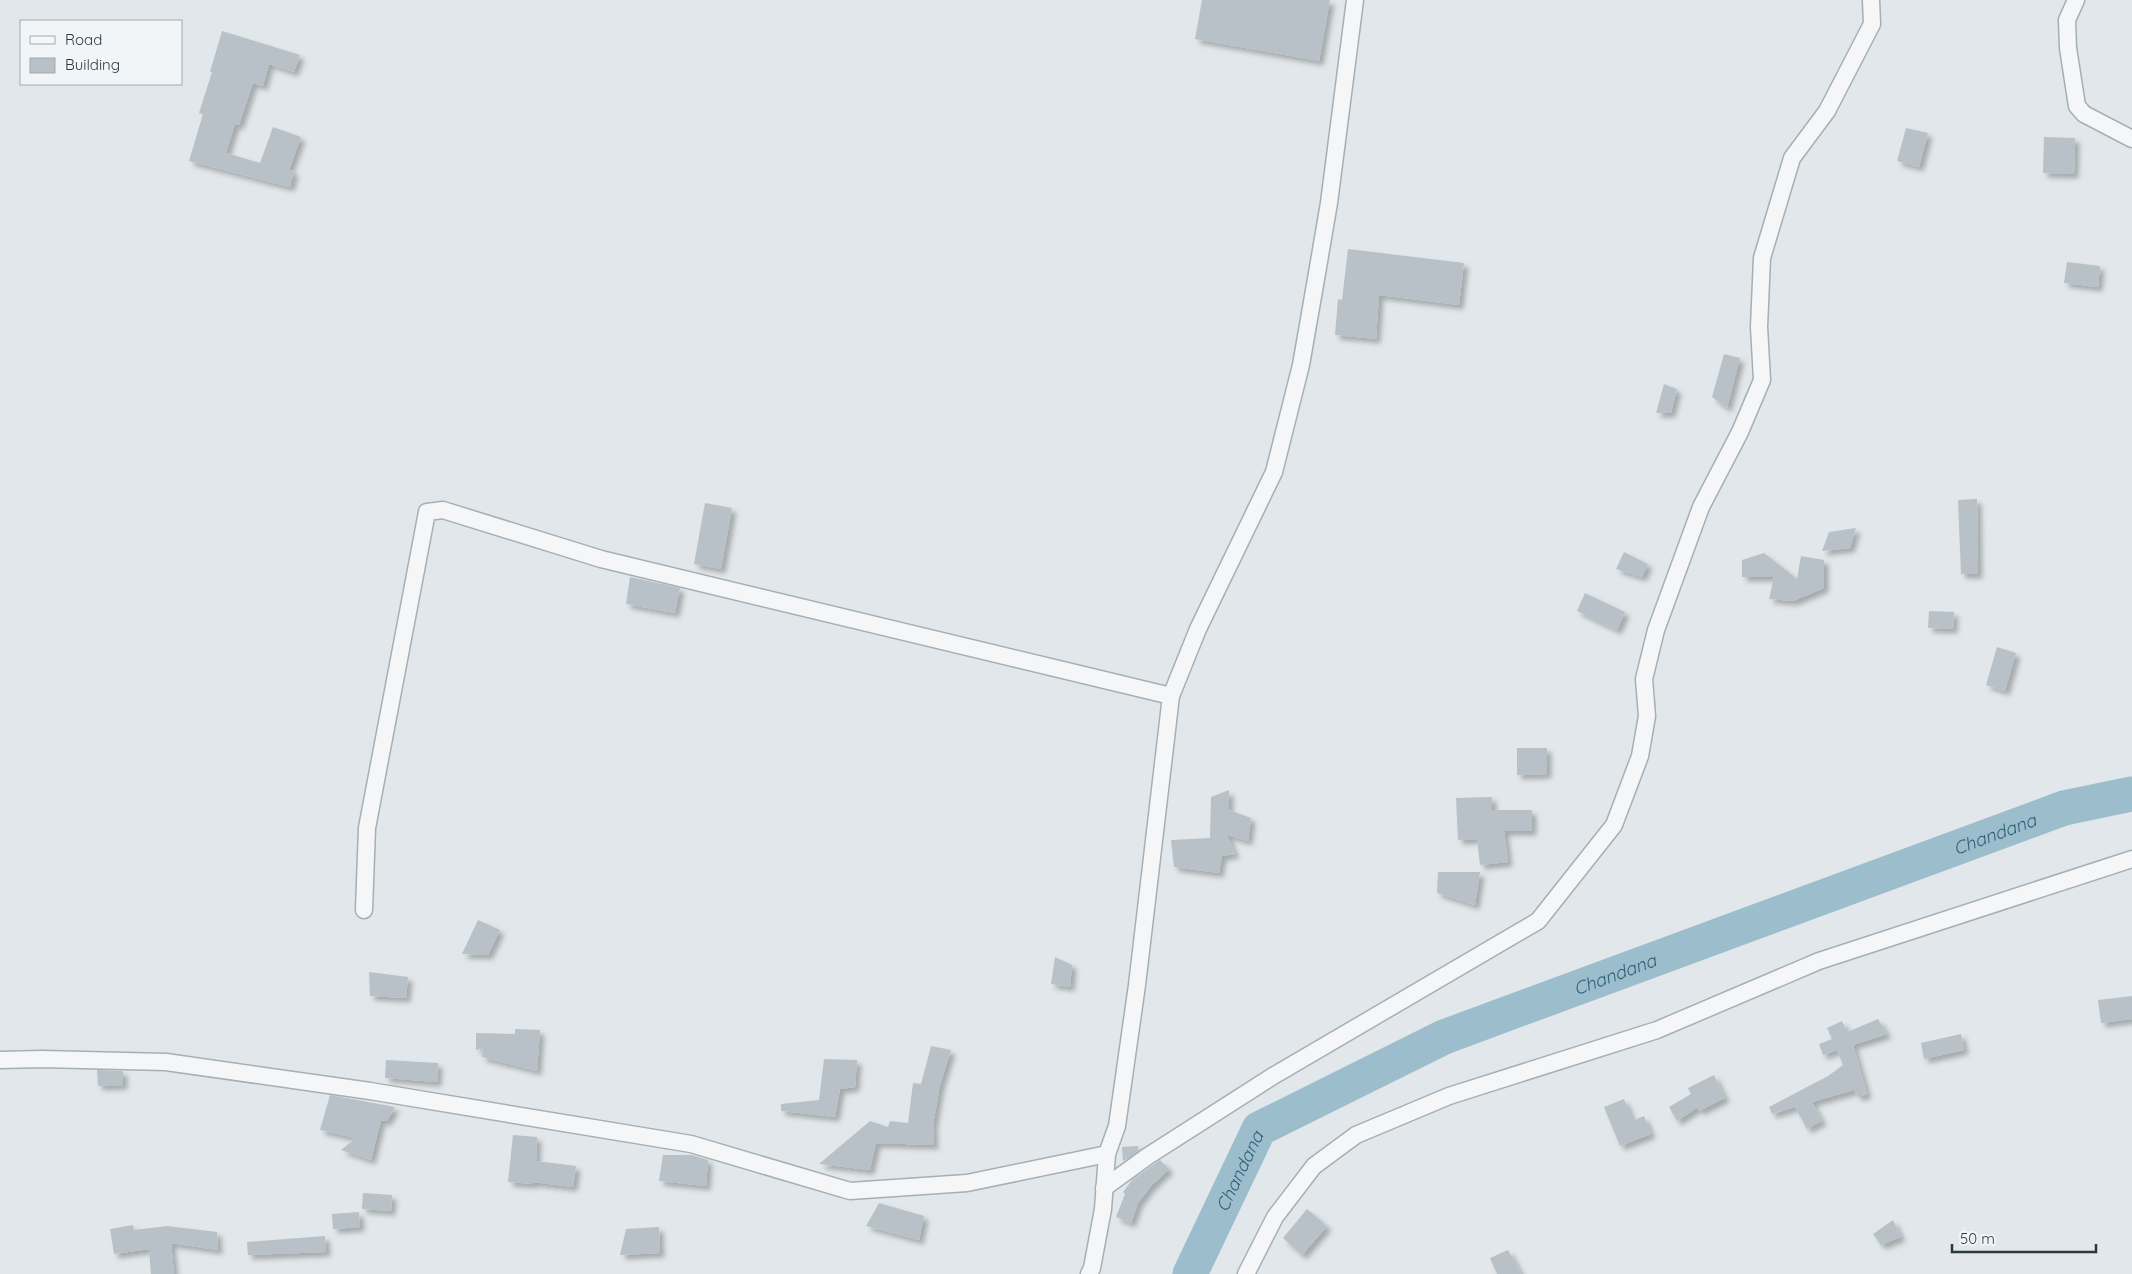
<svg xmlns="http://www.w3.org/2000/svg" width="2132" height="1274" font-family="Quicksand,sans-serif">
  <defs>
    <filter id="shadow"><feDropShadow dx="4.5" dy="4.5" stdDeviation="2.5" flood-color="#0004"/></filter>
  </defs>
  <rect width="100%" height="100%" fill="#e1e7ea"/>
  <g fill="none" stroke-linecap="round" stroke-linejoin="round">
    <path stroke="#9cbdcb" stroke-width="35" id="s1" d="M1190,1274L1259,1129L1444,1037L2064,808L2132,794"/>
  </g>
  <g fill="#b8c1c7" filter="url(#shadow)">
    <path d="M1202,0H1330L1319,61L1195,39Z"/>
    <path d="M222,31L300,55L294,72L269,64L263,86L253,83L239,125L235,124L226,153L260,163L273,127L301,137L289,170L294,171L290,187L189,161L203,114L199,113L212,72H210Z"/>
    <path d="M1906,128L1928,133L1919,167L1897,161Z"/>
    <path d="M2044,137L2075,138L2074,174L2043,173Z"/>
    <path d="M1348,249L1464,263L1459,305L1379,295L1376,339L1335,335L1338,299L1342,300Z"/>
    <path d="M2067,262L2100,266L2098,287L2064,283Z"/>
    <path d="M1724,354L1740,358L1727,408L1712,397Z"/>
    <path d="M1664,384L1677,389L1671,413H1656Z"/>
    <path d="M1977,499L1978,574H1961L1958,500Z"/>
    <path d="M705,503L732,508L721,569L694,564Z"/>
    <path d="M1856,528L1850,548L1822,551L1829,532Z"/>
    <path d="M1624,552L1648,564L1642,577L1616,569Z"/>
    <path d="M1764,553L1797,579L1801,556L1824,560V588L1793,601L1769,599L1774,577H1742V560Z"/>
    <path d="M630,577L680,588L675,613L626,604Z"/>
    <path d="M1585,593L1625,612L1617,630L1577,611Z"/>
    <path d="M1929,611L1954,612L1953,629L1928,628Z"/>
    <path d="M1997,647L2016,653L2005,691L1986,685Z"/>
    <path d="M1517,748H1547V774L1517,775Z"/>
    <path d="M1229,790V810L1251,818L1248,841L1227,835L1235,854L1222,856L1219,873L1174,867L1171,840L1210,838L1211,797Z"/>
    <path d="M1492,797V810H1532V831H1504L1508,862L1480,865L1477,839L1458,840L1456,798Z"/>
    <path d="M1438,872H1480L1475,905L1437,893Z"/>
    <path d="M478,920L500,930L488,955L462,954Z"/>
    <path d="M1055,957L1072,965L1070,987L1051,984Z"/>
    <path d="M369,972L408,977L406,998L370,996Z"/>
    <path d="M2132,996V1019L2101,1023L2098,1000Z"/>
    <path d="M1878,1019L1887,1034L1853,1045L1867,1094L1858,1097L1854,1090L1812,1102L1822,1121L1807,1129L1795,1107L1772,1114L1769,1107L1828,1076L1843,1065L1837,1050L1823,1055L1819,1044L1832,1039L1827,1028L1842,1021L1847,1032Z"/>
    <path d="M515,1029L540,1030L537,1071L482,1057L483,1048L476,1050V1033L515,1034Z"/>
    <path d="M1961,1034L1964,1050L1924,1059L1921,1043Z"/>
    <path d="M931,1046L951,1050L940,1085L933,1125L934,1145L876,1143L870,1170L819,1164L870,1121L888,1127L890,1121L908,1123L913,1083L921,1084Z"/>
    <path d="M824,1059L857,1060L855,1087L840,1089L835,1117L781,1111V1104L819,1100Z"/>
    <path d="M386,1060L438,1063L437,1082L385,1078Z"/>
    <path d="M97,1070L123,1071V1085L98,1086Z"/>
    <path d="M1714,1075L1725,1098L1699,1111L1698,1107L1677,1121L1669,1107L1691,1094L1688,1088Z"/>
    <path d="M330,1095L395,1107L387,1121L381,1120L371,1160L341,1150L356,1138L320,1130Z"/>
    <path d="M1624,1099L1633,1121L1644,1116L1651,1134L1620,1146L1604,1107Z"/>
    <path d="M513,1135L537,1137L536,1161L576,1166L573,1187L533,1182V1184L508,1182Z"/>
    <path d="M1138,1146V1151L1123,1161L1122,1147Z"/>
    <path d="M663,1155H692L708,1160L706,1186L659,1181Z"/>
    <path d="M1160,1160L1169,1169L1151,1186L1138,1203L1131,1223L1116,1217L1125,1194L1123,1192L1132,1180Z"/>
    <path d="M363,1193L392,1195L391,1211L362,1209Z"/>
    <path d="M879,1203L924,1216L919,1240L866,1226Z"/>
    <path d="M1307,1209L1327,1226L1302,1255L1283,1238Z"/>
    <path d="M359,1212L360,1227L333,1229L332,1214Z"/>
    <path d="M1893,1220L1901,1237L1881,1245L1873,1234Z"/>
    <path d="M133,1225L134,1230L167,1226L217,1232L218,1250L171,1243L174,1274H151L149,1249L114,1254L110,1229Z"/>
    <path d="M659,1227L660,1253L620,1255L626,1229Z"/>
    <path d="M325,1236L326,1252L248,1255L247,1242Z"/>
    <path d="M1508,1250L1521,1274H1497L1490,1258Z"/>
  </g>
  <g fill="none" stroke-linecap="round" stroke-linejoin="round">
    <defs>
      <g id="minor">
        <path d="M2076,0L2067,20L2068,48L2077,106L2084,114L2132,139"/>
        <path d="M364,910L367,828L427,512L443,510L601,559L1171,696L1198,629L1274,472L1301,365L1316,279L1329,203L1355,0"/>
        <path d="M0,1060L42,1059L166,1062L370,1091L691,1144L850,1191L967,1183L1107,1154"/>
        <path d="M1104,1188L1148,1156L1273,1076L1538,921L1614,825L1640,756L1647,716L1644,679L1656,630L1701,507L1740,432L1762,380L1759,327L1762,258L1792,158L1827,111L1872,24L1871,0"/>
        <path d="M1089,1274L1092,1268L1103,1209L1107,1154L1117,1126L1137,985L1171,696"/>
        <path d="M1246,1274L1275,1217L1314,1166L1356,1135L1449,1096L1657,1030L1819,961L2132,859"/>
      </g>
    </defs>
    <use href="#minor" stroke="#a6afb4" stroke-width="19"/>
    <use href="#minor" stroke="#f4f6f8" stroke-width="16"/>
  </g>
  <g text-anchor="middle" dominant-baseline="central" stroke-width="4.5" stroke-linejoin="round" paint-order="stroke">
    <g font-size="18" font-style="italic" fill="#326177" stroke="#f1f5f7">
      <text stroke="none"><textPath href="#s1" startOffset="954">Chandana</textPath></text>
      <text stroke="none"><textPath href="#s1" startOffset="549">Chandana</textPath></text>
      <text stroke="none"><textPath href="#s1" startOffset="114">Chandana</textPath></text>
    </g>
  </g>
  <rect x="20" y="20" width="162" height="65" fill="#f1f5f7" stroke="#a1a9af"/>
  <rect x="30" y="36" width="25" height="8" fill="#f4f6f8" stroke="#a1a9af"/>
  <text x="65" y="45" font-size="15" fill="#293842">Road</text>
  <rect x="30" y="58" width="25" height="15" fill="#b8c1c7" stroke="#a1a9af"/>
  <text x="65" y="70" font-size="15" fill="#293842">Building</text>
  <path d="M1952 1244v8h144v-8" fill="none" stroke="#293842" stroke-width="2.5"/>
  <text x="1960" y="1244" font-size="15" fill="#293842" stroke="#f1f5f7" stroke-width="4" paint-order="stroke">50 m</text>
</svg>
